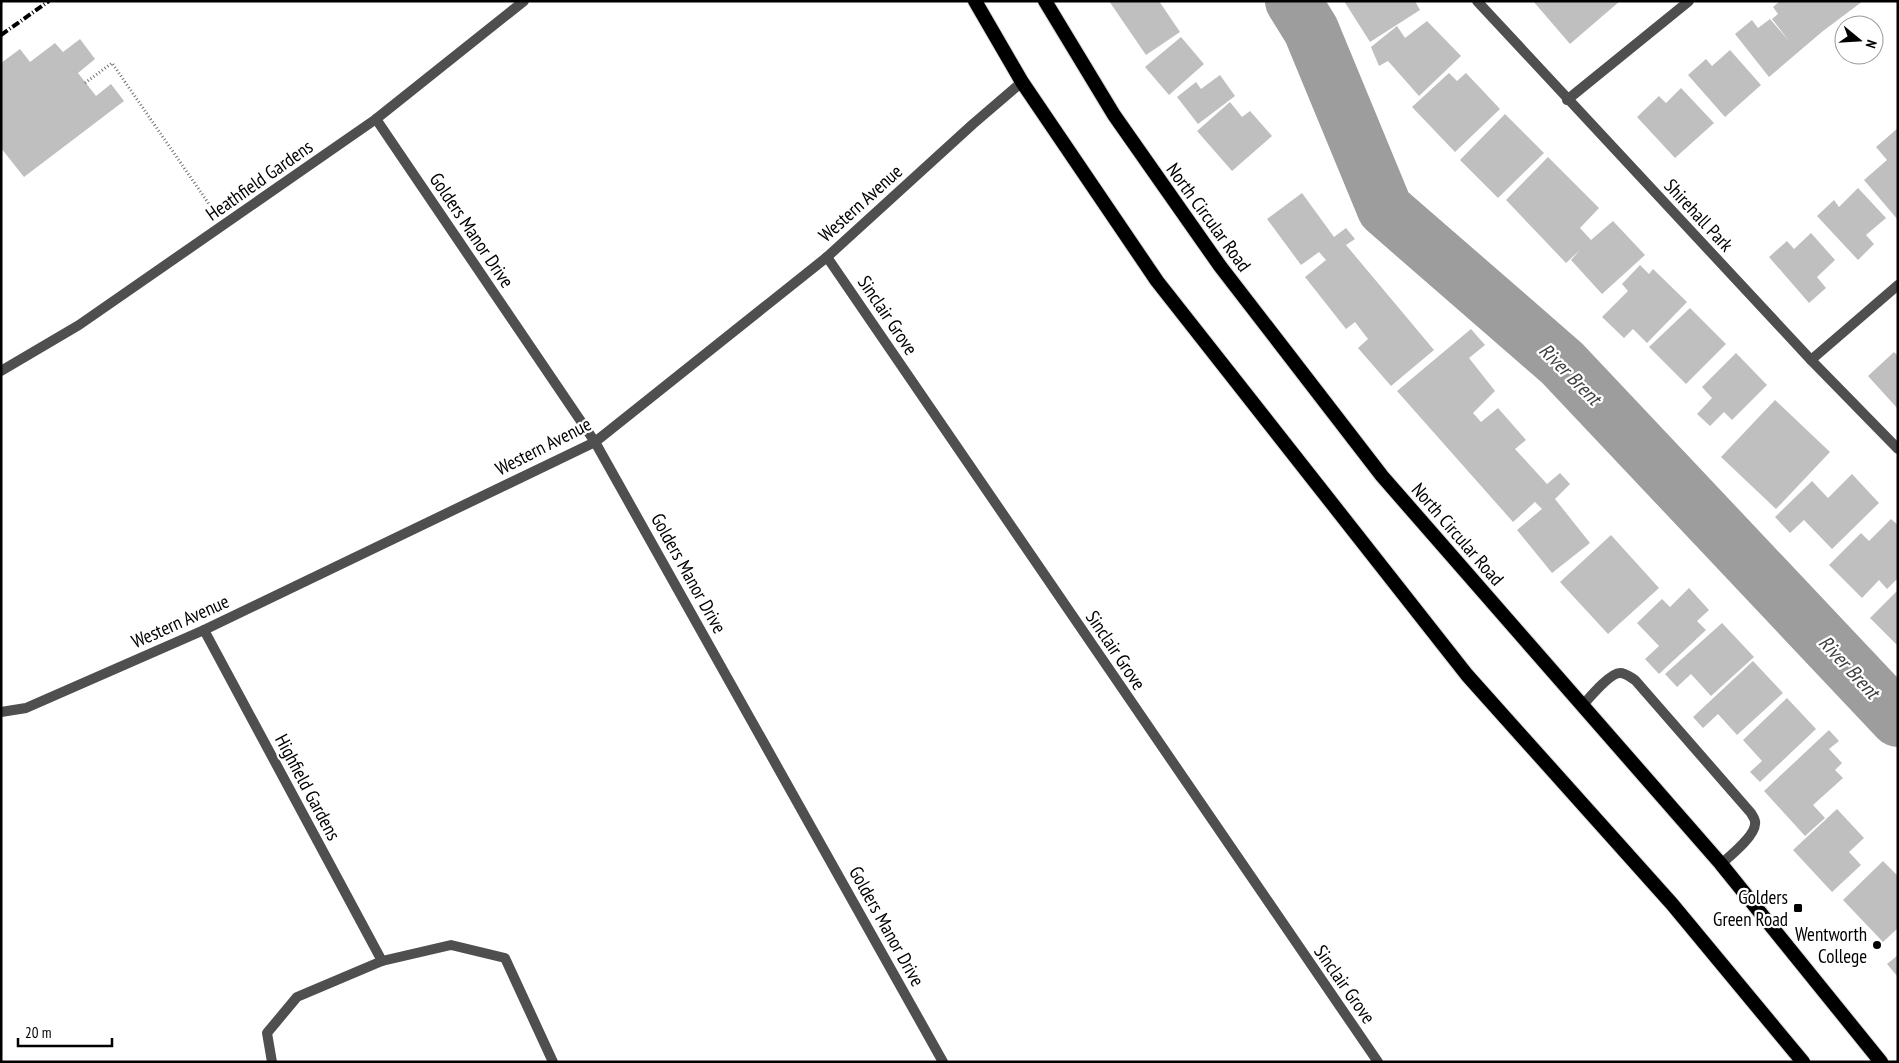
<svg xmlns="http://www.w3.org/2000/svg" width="1899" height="1063" font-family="'PT Sans Narrow',sans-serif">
  <rect width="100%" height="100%" fill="#fff"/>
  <path fill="#d6d6d6" d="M1274,1H1312L1328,29L1344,67L1368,153L1404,200L1458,243L1553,334L1618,412L1659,452L1707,507L1796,595L1898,704V742L1543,365L1487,311L1437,265L1385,228L1364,202L1344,168L1308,59L1289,19Z"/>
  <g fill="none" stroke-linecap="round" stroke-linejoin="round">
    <path stroke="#9d9d9d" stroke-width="56" d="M1293,1L1311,30L1385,209L1562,363L1898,719"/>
  </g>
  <g fill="#bfbfbf">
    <path d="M1109,1H1159L1180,32L1146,55Z"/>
    <path d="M1344,1H1415L1420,10L1370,42Z"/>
    <path d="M1533,1H1620L1570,44Z"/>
    <path d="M1780,1H1863L1823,31L1769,77L1735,34L1752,20L1758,28L1770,19L1789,41L1772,19L1778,14L1773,7Z"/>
    <path d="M1427,21L1461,56L1419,96L1388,61L1379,66L1371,47L1397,26L1405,38Z"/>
    <path d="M1181,37L1204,64L1169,95L1145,67Z"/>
    <path d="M80,39L95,59L78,73L96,96L111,84L124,101L24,177L1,148V63L20,49L30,62L55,43L63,52Z"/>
    <path d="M1730,50L1761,85L1725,117L1688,75L1706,59L1712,66Z"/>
    <path d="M1449,73L1457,81L1466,73L1500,109L1455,152L1412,107Z"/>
    <path d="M1220,75L1235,96L1198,124L1177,97L1196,82L1201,89Z"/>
    <path d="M1681,88L1714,123L1675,158L1637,117L1659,96L1666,103Z"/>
    <path d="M1230,102L1242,117L1250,111L1272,136L1232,171L1197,131Z"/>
    <path d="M1505,114L1544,153L1498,198L1460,160Z"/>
    <path d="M1898,128V220L1864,180L1887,160L1876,147Z"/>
    <path d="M1548,157L1599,208L1580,228L1591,240L1613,221L1645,255L1602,294L1571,260L1580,250L1566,263L1506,200Z"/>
    <path d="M1858,188L1886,218L1866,235L1874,244L1858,260L1817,216L1834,200L1839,207Z"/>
    <path d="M1302,193L1334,237L1346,228L1355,239L1346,245L1434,350L1391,386L1358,348L1368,339L1355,322L1346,329L1305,277L1326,260L1319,252L1301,265L1267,219Z"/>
    <path d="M1811,233L1835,260L1817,277L1826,288L1809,303L1769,257L1787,241L1794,249Z"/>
    <path d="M1640,265L1649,274L1653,269L1687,302L1647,343L1633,329L1624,338L1602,317L1628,291L1622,284Z"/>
    <path d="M1690,308L1726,344L1686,384L1649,347Z"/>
    <path d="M1471,329L1485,345L1469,358L1495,391L1473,413L1481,422L1498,408L1526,440L1515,449L1547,484L1560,473L1570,484L1555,499L1590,543L1552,573L1517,530L1542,509L1535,502L1513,522L1397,391Z"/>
    <path d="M1894,352L1898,356V409L1868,376Z"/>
    <path d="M1736,353L1767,385L1732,420L1724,412L1710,426L1697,414L1712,398L1702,387Z"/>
    <path d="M1775,400L1830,452L1776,509L1721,457Z"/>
    <path d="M1852,474L1879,503L1832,549L1804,520L1790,533L1775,517L1812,481L1828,498Z"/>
    <path d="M1891,519L1898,525V578L1887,589L1879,580L1862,598L1829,565L1861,533L1869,541Z"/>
    <path d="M1611,535L1659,588L1608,634L1560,582Z"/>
    <path d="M1689,588L1709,610L1697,621L1706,630L1659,674L1645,659L1659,646L1637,623L1662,599L1670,607Z"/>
    <path d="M1898,590V646L1870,618Z"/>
    <path d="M1722,623L1754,657L1711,696L1691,674L1677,687L1665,674Z"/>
    <path d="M1753,661L1783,693L1737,735L1718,714L1703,728L1693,717Z"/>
    <path d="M1787,698L1816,729L1760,782L1750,772L1762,761L1743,740Z"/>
    <path d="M1829,730L1839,741L1829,749L1842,763L1835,770L1843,778L1813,805L1825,818L1805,836L1764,791Z"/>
    <path d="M1837,809L1864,838L1849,852L1861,865L1832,892L1793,850Z"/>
    <path d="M1883,861L1898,876V928L1883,942L1843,900Z"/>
    <path d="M1898,955V977L1887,964Z"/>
  </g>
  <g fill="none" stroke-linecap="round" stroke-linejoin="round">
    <defs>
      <g id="trunk">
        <path d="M975,1L1022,82L1157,281L1467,675L1672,904L1803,1062"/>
        <path d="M1045,1L1114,115L1220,266L1382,476L1721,864L1881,1062"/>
      </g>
    </defs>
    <use href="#trunk" stroke="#dbdbdb" stroke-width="16"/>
    <g stroke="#717171" stroke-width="3" stroke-dasharray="1 2.5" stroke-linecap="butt">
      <path d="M1,3L4,1"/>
      <path d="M85,83L112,63L211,207"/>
    </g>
    <path stroke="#4f4f4f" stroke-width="10" d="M1583,705C1590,697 1610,673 1620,673C1626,673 1630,677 1635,680L1751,813C1753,817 1756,820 1755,824C1755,836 1730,856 1721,864"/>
    <g stroke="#4f4f4f" stroke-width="10">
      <path d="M1477,1L1811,360L1898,449"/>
      <path d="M1567,100L1689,1"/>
      <path d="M376,119L595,442L943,1062"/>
      <path d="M827,257L1378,1062"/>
      <path d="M1811,360L1898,285"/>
      <path d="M1,371L79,325L376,119L524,1"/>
      <path d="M204,630L382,961L451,945L505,958L553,1062"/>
      <path d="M1,712L26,708L204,630L595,442L827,257L973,124L1022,82"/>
      <path d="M272,1062L267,1033L297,997L382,961"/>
    </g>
    <use href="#trunk" stroke="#000" stroke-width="14"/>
    <path stroke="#000" stroke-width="4" stroke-dasharray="8 2.5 1 2.5" stroke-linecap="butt" d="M1,35L49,1"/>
  </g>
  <g fill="#000" stroke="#fff" stroke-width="2">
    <rect x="1793" y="903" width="10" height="10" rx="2.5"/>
    <circle cx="1877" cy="945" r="5"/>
  </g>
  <g text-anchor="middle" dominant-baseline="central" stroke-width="4.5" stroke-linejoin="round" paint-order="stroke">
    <g font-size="19" fill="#000" stroke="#fff">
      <text transform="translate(259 180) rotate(-35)">Heathfield Gardens</text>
      <text transform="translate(860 203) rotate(-42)">Western Avenue</text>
      <text transform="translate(1699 215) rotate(47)">Shirehall Park</text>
      <text transform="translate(1209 217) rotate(54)">North Circular Road</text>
      <text transform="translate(472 230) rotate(56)">Golders Manor Drive</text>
      <text transform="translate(888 315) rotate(56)">Sinclair Grove</text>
      <text transform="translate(543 446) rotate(-27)">Western Avenue</text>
      <text transform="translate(1458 534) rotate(49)">North Circular Road</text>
      <text transform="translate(689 573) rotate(61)">Golders Manor Drive</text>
      <text transform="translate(180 621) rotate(-24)">Western Avenue</text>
      <text transform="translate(1116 650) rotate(56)">Sinclair Grove</text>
      <text transform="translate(308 787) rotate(62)">Highfield Gardens</text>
      <text transform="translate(887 926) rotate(61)">Golders Manor Drive</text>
      <text transform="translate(1345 984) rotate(55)">Sinclair Grove</text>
    </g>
    <g font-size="19" fill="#000" stroke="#fff" text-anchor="end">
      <text x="1788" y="897">Golders<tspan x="1788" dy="22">Green Road</tspan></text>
      <text x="1867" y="934">Wentworth<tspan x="1867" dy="22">College</tspan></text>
    </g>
    <g font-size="20" font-style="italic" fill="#3e3e3e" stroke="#fff">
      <text transform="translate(1570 374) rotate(45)">River Brent</text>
      <text transform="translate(1849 667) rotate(47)">River Brent</text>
    </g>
  </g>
  <rect width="1899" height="1063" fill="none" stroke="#000000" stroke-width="5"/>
  <g transform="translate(1859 40) rotate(108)"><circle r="24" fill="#ffffff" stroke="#999999"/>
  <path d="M0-4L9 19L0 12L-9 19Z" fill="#000000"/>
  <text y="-8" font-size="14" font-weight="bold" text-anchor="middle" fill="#000000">N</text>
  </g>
  <path d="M18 1038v8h94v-8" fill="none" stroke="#000000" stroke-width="2.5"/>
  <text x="25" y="1038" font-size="15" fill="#000000" stroke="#ffffff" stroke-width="4" paint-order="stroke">20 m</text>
</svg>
